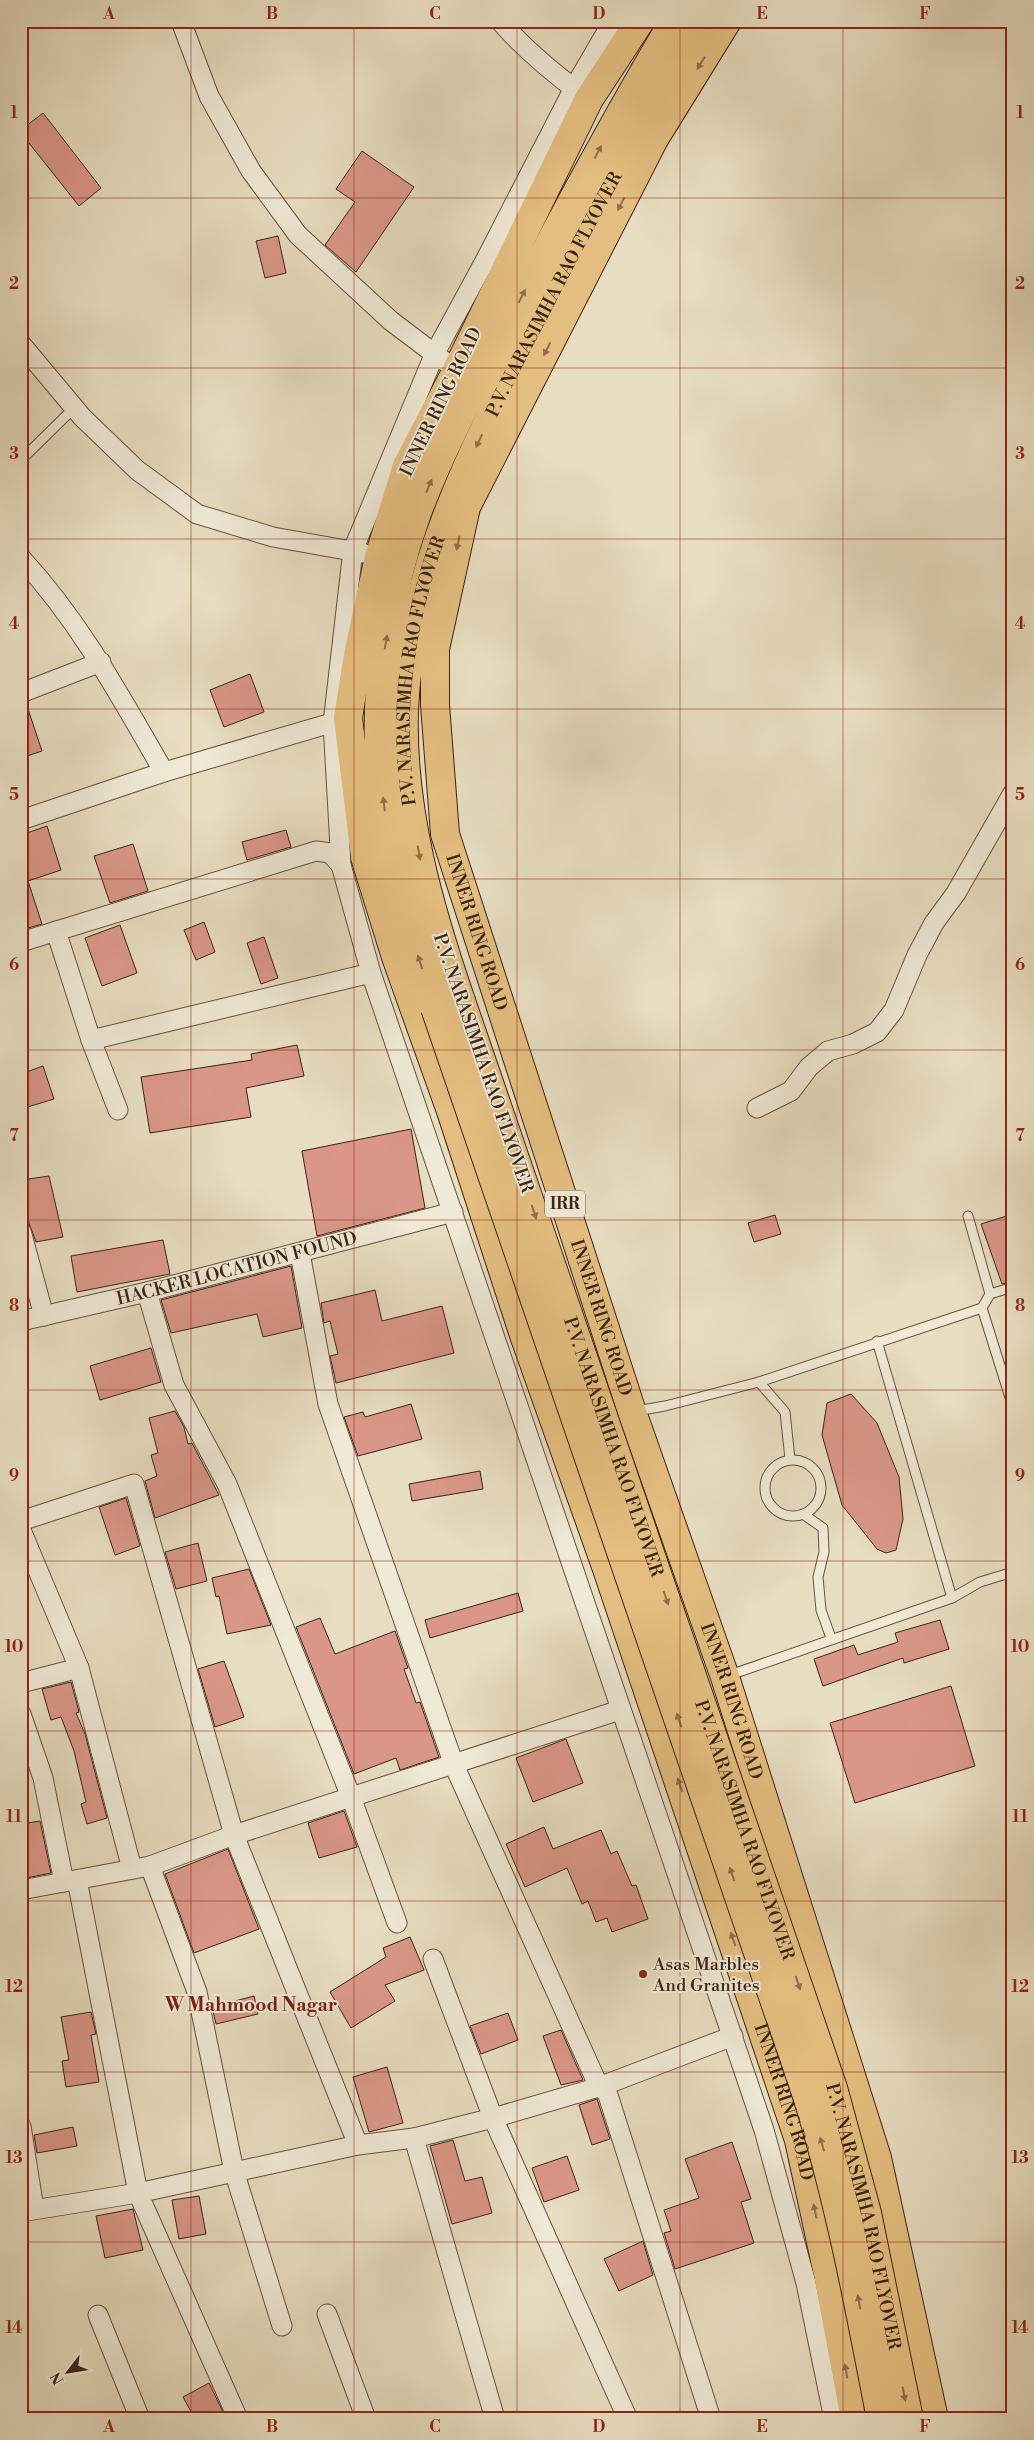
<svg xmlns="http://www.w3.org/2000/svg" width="1034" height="2440" font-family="'Libre Bodoni',serif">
  <rect width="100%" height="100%" fill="#e7ddc0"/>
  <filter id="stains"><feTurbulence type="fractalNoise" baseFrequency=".004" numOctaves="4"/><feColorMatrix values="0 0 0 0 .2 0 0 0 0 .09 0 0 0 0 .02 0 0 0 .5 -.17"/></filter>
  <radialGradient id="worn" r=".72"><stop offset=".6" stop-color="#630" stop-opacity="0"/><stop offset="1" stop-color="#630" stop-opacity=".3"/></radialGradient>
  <g fill="#da9789" stroke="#3c2315">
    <path d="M43,113L101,188L79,206L21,133V130Z"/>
    <path d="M362,151L414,187L356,272L325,245L355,202L336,189Z"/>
    <path d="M278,236L286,273L265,278L256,241Z"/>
    <path d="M250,674L264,712L224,727L210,690Z"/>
    <path d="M26,703L42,751L21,758V704Z"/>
    <path d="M47,826L61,870L28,881L42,924L21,930V835Z"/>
    <path d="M286,830L291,847L247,860L242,842Z"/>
    <path d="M133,844L148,891L110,903L94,856Z"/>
    <path d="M204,922L215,952L196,960L184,930Z"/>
    <path d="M120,925L137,973L102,986L85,938Z"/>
    <path d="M264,937L278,978L261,984L247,943Z"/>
    <path d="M297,1045L304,1076L246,1088L251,1117L150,1133L141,1077L252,1060L251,1054Z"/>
    <path d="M43,1066L54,1099L21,1109V1074Z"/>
    <path d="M411,1129L425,1208L317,1236L302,1151Z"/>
    <path d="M49,1176L63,1237L36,1242L29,1223L22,1180Z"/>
    <path d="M1013,1214V1281L1002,1284L981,1224Z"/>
    <path d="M775,1215L781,1234L754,1242L748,1223Z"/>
    <path d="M163,1240L170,1274L77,1292L71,1256Z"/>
    <path d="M291,1266L302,1328L263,1337L257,1314L171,1333L161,1300Z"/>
    <path d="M375,1290L382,1321L442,1306L454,1353L336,1383L330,1356L338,1354L330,1321L324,1323L321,1303Z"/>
    <path d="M151,1348L161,1382L100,1400L90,1366Z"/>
    <path d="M851,1394L877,1423L899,1477L903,1519L896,1550L886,1553L877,1549L842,1505L822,1435L827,1403Z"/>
    <path d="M411,1404L422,1439L358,1456L344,1417L363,1412L365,1417Z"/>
    <path d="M175,1411L184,1427L188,1444L192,1443L219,1495L155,1518L145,1481L157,1476L151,1455L158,1453L149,1418Z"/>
    <path d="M480,1471L483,1489L412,1501L409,1484Z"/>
    <path d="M126,1498L140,1546L115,1555L99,1507Z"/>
    <path d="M198,1543L207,1581L176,1589L165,1552Z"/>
    <path d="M249,1569L271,1625L227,1634L219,1596L216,1597L212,1578Z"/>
    <path d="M518,1593L523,1611L430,1638L425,1620Z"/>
    <path d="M320,1618L335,1654L395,1631L408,1668L404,1669L416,1703L420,1702L439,1757L400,1770L396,1758L354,1774L296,1627Z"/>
    <path d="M940,1620L949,1649L904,1663L903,1658L823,1686L814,1659L854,1645L858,1655L898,1642L895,1633Z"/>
    <path d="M224,1661L244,1717L215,1727L198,1669Z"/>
    <path d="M71,1682L79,1712L76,1713L85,1734L107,1818L87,1824L81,1804L86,1802L74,1751L61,1717L51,1720L42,1689Z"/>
    <path d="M951,1686L975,1766L855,1803L830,1723Z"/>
    <path d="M566,1739L583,1783L533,1802L516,1758Z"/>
    <path d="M344,1811L357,1847L319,1858L308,1823Z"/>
    <path d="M40,1821L51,1873L21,1879V1824Z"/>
    <path d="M544,1827L553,1849L601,1830L611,1854L617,1851L632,1886L636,1885L648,1919L612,1932L607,1918L596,1922L588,1901L582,1904L567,1868L525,1887L506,1844Z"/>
    <path d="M228,1849L259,1929L194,1953L165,1874Z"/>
    <path d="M410,1937L424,1970L385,1985L395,2001L351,2028L330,1992L386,1957L383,1948Z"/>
    <path d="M254,1996L258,2014L216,2024L212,2007Z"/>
    <path d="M91,2012L96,2034L91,2035L99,2082L66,2087L62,2061L69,2060L61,2017Z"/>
    <path d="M508,2013L518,2040L481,2054L470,2026Z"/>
    <path d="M561,2030L583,2080L561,2085L543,2036Z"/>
    <path d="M387,2067L403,2123L369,2132L353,2077Z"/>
    <path d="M597,2099L610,2139L592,2145L579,2105Z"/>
    <path d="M73,2127L77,2146L37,2153L34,2135Z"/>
    <path d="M453,2140L465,2181L482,2177L492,2213L452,2224L430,2146Z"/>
    <path d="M732,2142L751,2199L741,2202L754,2243L675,2269L664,2233L671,2231L664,2210L699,2198L685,2159Z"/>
    <path d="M567,2156L579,2190L544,2202L532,2168Z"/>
    <path d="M199,2196L206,2234L179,2239L172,2200Z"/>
    <path d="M133,2209L143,2250L105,2258L96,2216Z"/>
    <path d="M643,2241L653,2275L619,2291L604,2259Z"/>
    <path d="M209,2383L223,2412L210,2419H195L183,2397Z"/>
  </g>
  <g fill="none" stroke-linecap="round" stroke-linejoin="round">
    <defs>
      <g id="service">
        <path d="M21,460L74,408"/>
        <path d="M968,1216L990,1294"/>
        <path d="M982,1308L990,1294L1013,1287"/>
        <path d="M877,1341L952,1598"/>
        <path d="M759,1382L785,1412L790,1459"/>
        <path d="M636,1411L665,1406L759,1382L982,1308L1013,1407"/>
        <circle cx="793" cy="1488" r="28"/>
        <path d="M803,1514L823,1528L824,1552L818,1577L821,1610L831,1638"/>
        <path d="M727,1676L952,1598L980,1582L1013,1572"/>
      </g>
      <g id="minor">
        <path d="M500,21C525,50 553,73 584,96"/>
        <path d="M613,21L574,88L486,259L435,353L353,550L333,723L341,865L371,973L764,2130L806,2283L834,2419"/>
        <path d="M182,24L209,96L251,171L298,235L391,321L444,361"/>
        <path d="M21,344L82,417L137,470L197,514L273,537L363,553"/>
        <path d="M21,558C81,623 120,696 164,772"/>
        <path d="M21,693L101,662"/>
        <path d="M21,820L164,772L345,719"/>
        <path d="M56,931L91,1040L118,1110"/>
        <path d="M21,942L316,851L330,853L341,865"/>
        <path d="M91,1040L371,973"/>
        <path d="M757,1108L791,1091L809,1067L828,1051L853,1044L877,1032L894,1010L917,955L934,923L956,893L1013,793"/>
        <path d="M21,1231L44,1316"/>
        <path d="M300,1253L328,1404L454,1765L599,2087L607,2092L711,2419"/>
        <path d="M147,1292L174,1385L227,1484L351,1797L397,1923"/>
        <path id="s1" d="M21,1321L147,1292L453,1212"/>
        <path d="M21,1521L134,1484L234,1835L358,2145"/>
        <path d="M21,1530L79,1668L132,1869"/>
        <path d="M21,1683L79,1668"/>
        <path d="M21,1714L43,1778L64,1882"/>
        <path d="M150,1866L197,1992L234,2171L282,2326"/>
        <path d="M77,1880L138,2193L238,2419"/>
        <path d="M21,1890L150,1866L234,1835L620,1710"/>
        <path d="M433,1959L493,2118L626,2415"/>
        <path d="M21,2126L34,2209"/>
        <path d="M414,2138L495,2419"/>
        <path d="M21,2212L138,2193L358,2145L414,2138L493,2118L599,2087L733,2036"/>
        <path d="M327,2314L366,2419"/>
        <path d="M98,2315L140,2419"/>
      </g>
      <g id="primary">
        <path id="s2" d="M640,21L589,99L456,372L407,466L379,557L358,655L348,718L365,857L396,957L451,1111L524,1335L607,1569L799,2140L828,2274L855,2419"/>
        <path id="s3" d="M727,21L654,139L466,507L435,649V705L445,834L632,1412L725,1677L877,2158L934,2419"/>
      </g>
      <g id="motorway">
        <path id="s4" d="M461,1001C429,908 401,810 404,711C410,560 483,430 550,300C599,205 649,111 705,21"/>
        <path d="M435,1008C410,932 385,851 380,770C374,684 388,593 417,513C444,441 482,374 517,306C567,209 618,115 674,21"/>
      </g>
    </defs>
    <use href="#service" stroke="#675240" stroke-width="11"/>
    <use href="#minor" stroke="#675240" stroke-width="21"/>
    <use href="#primary" stroke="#3c2315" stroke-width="30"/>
    <use href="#motorway" stroke="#3c2315" stroke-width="30"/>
    <use href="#service" stroke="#efe9d6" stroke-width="9"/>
    <use href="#minor" stroke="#efe9d6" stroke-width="19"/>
    <use href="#primary" stroke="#e4be80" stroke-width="28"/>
    <use href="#motorway" stroke="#e4be80" stroke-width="28"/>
    <defs>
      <g id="motorway-bridge">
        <path id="s5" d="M461,1001L833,2088L867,2213L909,2419"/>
        <path d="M435,1008L807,2096C840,2202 860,2310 881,2419"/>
      </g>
    </defs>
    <use href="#motorway-bridge" stroke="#3c2315" stroke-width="30" stroke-linecap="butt"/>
    <use href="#motorway-bridge" stroke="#e4be80" stroke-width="28"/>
  </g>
  <defs><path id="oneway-solid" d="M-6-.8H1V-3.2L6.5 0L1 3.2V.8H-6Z" transform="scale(1.25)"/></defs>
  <g fill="#90704a">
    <use href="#oneway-solid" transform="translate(701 63) rotate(122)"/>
    <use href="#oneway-solid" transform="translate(598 152) rotate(-62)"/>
    <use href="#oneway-solid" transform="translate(621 204) rotate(117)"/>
    <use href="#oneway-solid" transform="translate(522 296) rotate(-63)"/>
    <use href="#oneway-solid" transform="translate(547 349) rotate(117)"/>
    <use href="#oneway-solid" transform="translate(479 441) rotate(115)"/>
    <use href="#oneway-solid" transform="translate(429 486) rotate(-67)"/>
    <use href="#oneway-solid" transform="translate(458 543) rotate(102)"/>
    <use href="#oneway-solid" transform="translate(386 642) rotate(-80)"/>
    <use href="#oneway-solid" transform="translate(384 804) rotate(-97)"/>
    <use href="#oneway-solid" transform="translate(419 853) rotate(80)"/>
    <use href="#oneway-solid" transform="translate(420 962) rotate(-108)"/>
    <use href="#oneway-solid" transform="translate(534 1212) rotate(71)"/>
    <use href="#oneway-solid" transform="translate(666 1598) rotate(71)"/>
    <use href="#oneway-solid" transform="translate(679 1720) rotate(-109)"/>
    <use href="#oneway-solid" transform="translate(680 1785) rotate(-109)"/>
    <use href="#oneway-solid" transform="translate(732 1874) rotate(-109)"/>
    <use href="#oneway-solid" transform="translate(733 1939) rotate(-109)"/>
    <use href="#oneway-solid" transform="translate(798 1983) rotate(71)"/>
    <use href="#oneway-solid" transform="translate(822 2144) rotate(-107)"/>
    <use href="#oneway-solid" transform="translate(815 2211) rotate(-102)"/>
    <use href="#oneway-solid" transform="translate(859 2302) rotate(-101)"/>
    <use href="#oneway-solid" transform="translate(846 2371) rotate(-100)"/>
    <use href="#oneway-solid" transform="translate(904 2394) rotate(79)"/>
  </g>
  <path fill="none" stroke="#8f2418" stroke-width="1" stroke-opacity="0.55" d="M191,21V2419M354,21V2419M517,21V2419M680,21V2419M843,21V2419M21,198H1013M21,368H1013M21,539H1013M21,709H1013M21,879H1013M21,1050H1013M21,1220H1013M21,1390H1013M21,1561H1013M21,1731H1013M21,1901H1013M21,2072H1013M21,2242H1013"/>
  <circle fill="#8f2418" stroke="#efe9d6" stroke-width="2" cx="643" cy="1974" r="5"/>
  <g text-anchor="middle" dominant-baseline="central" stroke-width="4" stroke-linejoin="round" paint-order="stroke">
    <rect fill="#efe9d6" stroke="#725e4f" stroke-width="1" x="545" y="1190.5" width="40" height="27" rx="4"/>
    <g font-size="16" font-weight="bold" fill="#3c2315">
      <text x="565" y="1204">IRR</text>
    </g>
    <g font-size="18" fill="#3c2315" stroke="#efe9d6">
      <text stroke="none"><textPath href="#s4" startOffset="744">P.V. NARASIMHA RAO FLYOVER</textPath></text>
      <text transform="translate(441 402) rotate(-64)">INNER RING ROAD</text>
      <text stroke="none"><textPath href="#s4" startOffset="339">P.V. NARASIMHA RAO FLYOVER</textPath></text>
      <text stroke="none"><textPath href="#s3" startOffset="986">INNER RING ROAD</textPath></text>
      <text transform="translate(483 1063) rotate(71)">P.V. NARASIMHA RAO FLYOVER</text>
      <text stroke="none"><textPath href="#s1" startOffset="222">HACKER LOCATION FOUND</textPath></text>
      <text stroke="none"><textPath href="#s3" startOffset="1391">INNER RING ROAD</textPath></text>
      <text stroke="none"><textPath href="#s5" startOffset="471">P.V. NARASIMHA RAO FLYOVER</textPath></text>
      <text stroke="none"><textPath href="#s3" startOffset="1796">INNER RING ROAD</textPath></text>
      <text stroke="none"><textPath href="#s5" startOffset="876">P.V. NARASIMHA RAO FLYOVER</textPath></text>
      <text stroke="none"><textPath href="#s2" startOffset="2216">INNER RING ROAD</textPath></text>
      <text stroke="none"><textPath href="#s5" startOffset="1281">P.V. NARASIMHA RAO FLYOVER</textPath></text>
    </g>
    <g font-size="18" fill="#3c2315" stroke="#efe9d6" text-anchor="start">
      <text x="653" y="1964">Asas Marbles<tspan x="653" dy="21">And Granites</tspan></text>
    </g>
    <g font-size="19" font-weight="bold" fill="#7a1f14" stroke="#efe9d6">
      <text x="251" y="2005">W Mahmood Nagar</text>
    </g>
  </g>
  <rect width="1034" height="2440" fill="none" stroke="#e7ddc0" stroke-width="55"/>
  <g transform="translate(68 2372) rotate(239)" stroke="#efe9d6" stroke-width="4" paint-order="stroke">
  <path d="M0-4L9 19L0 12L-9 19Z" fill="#3c2315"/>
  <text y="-8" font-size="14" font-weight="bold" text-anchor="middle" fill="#3c2315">N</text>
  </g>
  <rect x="28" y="28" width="978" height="2384" fill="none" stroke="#8f2418" stroke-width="2"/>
  <g font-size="16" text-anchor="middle" font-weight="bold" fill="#8f2418">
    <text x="109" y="19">A</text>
    <text x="272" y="19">B</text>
    <text x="435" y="19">C</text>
    <text x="599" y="19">D</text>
    <text x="762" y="19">E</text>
    <text x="925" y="19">F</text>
    <text x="14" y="118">1</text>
    <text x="1020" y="118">1</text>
    <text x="14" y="289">2</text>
    <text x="1020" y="289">2</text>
    <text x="14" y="459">3</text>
    <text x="1020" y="459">3</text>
    <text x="14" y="629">4</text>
    <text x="1020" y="629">4</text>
    <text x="14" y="800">5</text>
    <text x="1020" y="800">5</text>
    <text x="14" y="970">6</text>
    <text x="1020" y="970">6</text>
    <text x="14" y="1141">7</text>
    <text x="1020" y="1141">7</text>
    <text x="14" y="1311">8</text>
    <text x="1020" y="1311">8</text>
    <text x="14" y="1481">9</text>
    <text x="1020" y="1481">9</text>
    <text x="14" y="1652">10</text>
    <text x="1020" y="1652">10</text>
    <text x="14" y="1822">11</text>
    <text x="1020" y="1822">11</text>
    <text x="14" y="1992">12</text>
    <text x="1020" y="1992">12</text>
    <text x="14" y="2163">13</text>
    <text x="1020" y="2163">13</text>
    <text x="14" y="2333">14</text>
    <text x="1020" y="2333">14</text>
    <text x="109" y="2432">A</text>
    <text x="272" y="2432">B</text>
    <text x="435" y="2432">C</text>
    <text x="599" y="2432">D</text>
    <text x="762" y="2432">E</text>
    <text x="925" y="2432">F</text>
  </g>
  <rect width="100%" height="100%" filter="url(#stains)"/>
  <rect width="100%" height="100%" fill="url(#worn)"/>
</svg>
